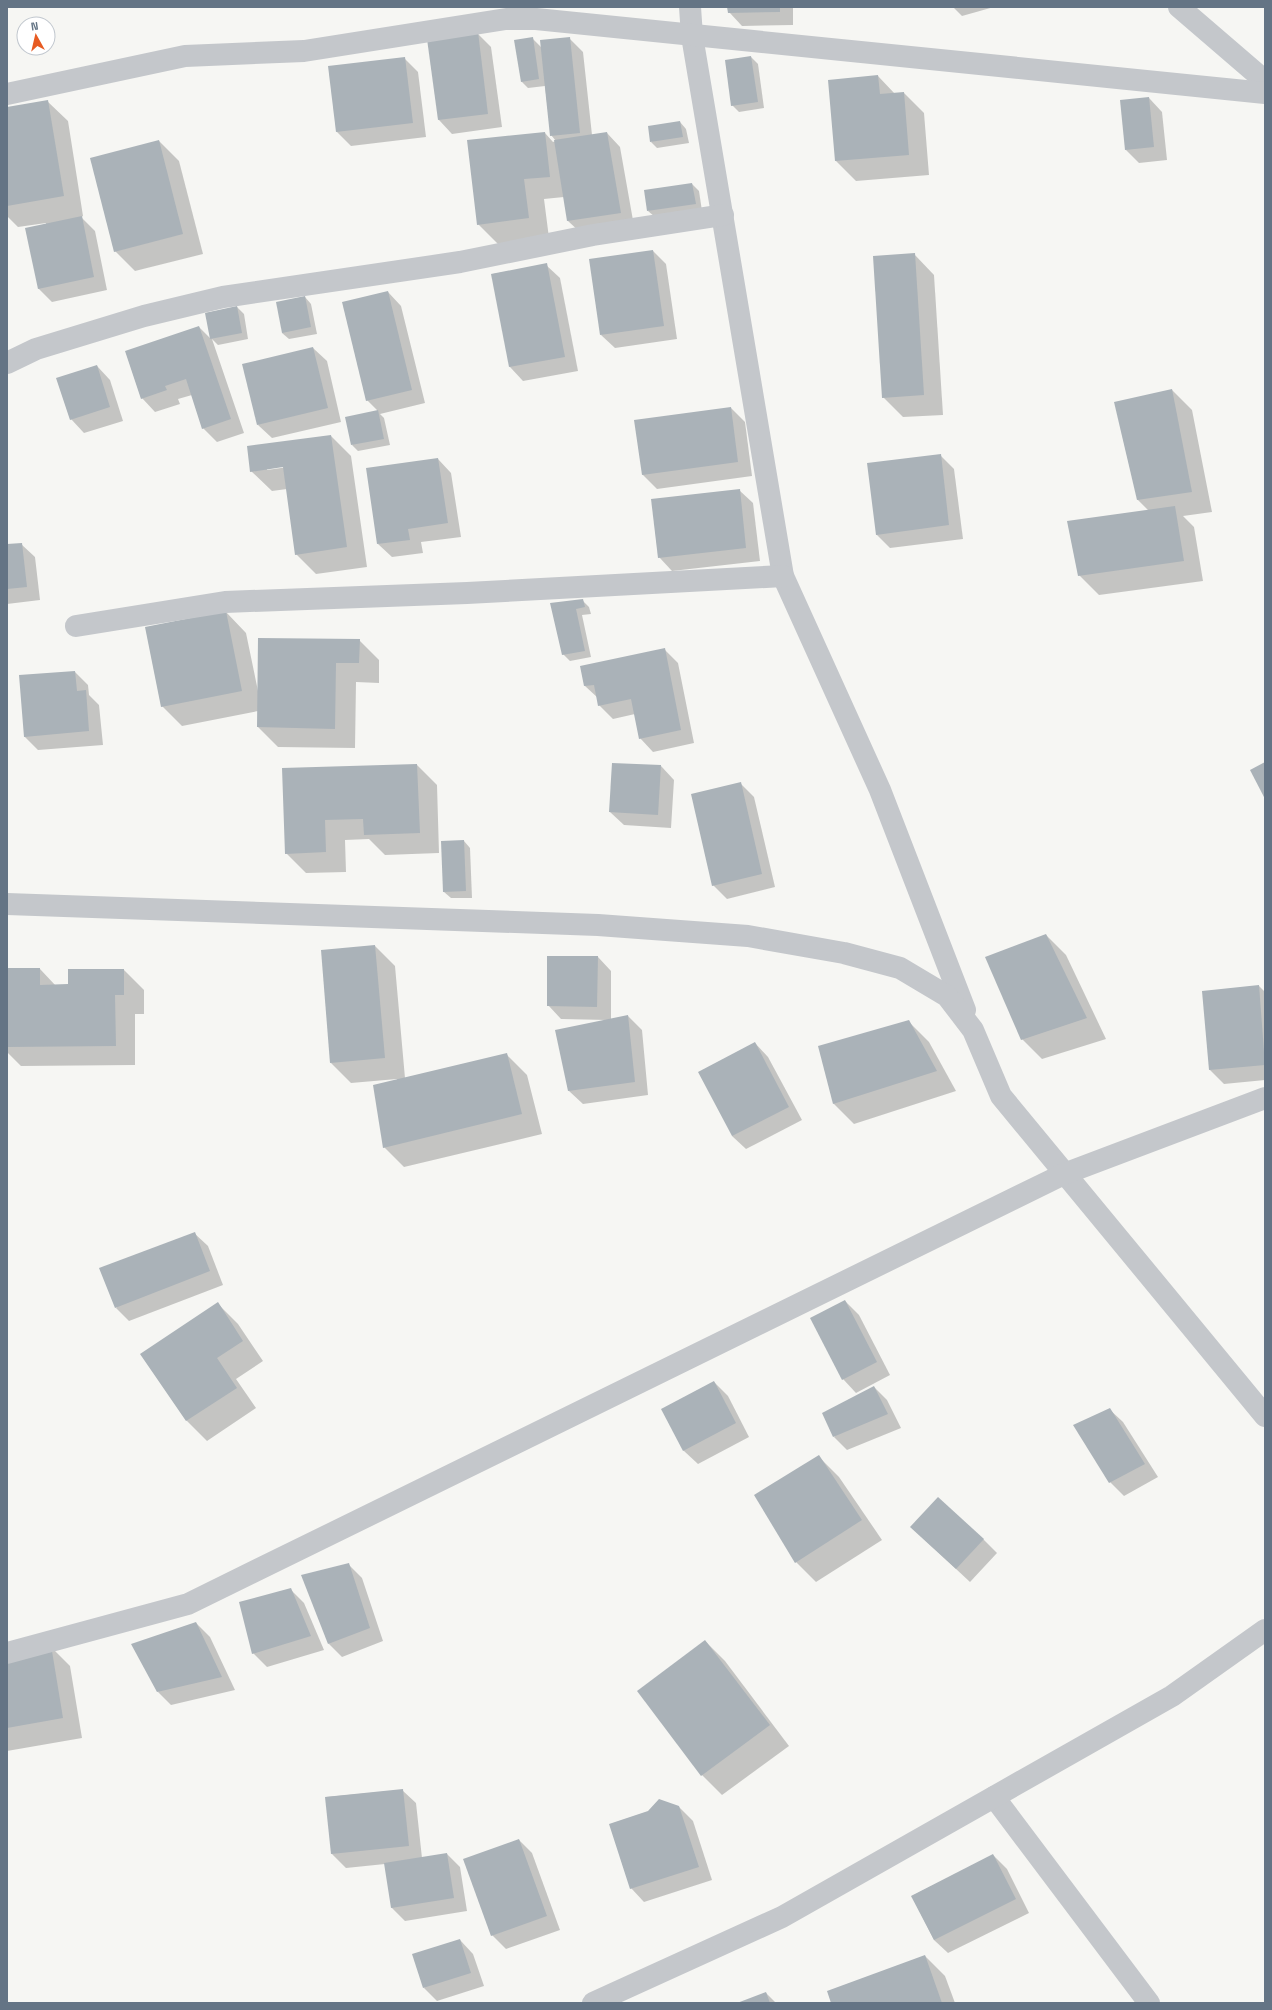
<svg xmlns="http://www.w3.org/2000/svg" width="1272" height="2010" font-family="'Space Grotesk',sans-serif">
  <rect width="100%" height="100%" fill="#f6f6f3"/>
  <g fill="#0003" fill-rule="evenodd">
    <path d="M728,7H793V25L742,26L729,12Z"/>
    <path d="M953,7H994L962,16Z"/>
    <path d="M477,33L491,47L502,127L452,134L439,120L428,39Z"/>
    <path d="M532,38L541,47L569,38L583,52L592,135L607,133L620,147L634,226L582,234L568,221L564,197L544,199L549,238L498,244L478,224L545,133L553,142L556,141L551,135L545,86L528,88L522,82Z"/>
    <path d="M751,57L758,64L764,108L739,112L732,105Z"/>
    <path d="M404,58L418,72L426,137L351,146L337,132L330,67Z"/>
    <path d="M878,76L895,94L904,93L924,113L929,175L856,181L836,161L829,81Z"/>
    <path d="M1149,98L1162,112L1167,160L1139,163L1126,150Z"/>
    <path d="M47,101L68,121L83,216L81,217L95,231L107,290L52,302L38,288L46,223L18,227L7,216V108Z"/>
    <path d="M680,122L686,129L689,143L657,148L651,142Z"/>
    <path d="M159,141L179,161L203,254L135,271L115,251Z"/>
    <path d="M692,184L699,191L702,211L655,217L648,211Z"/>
    <path d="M653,251L666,264L677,339L615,348L601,335Z"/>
    <path d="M914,254L934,275L943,415L903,417L883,397Z"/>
    <path d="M546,265L560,278L578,371L523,381L510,367L493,274Z"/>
    <path d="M388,292L401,306L425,403L380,414L384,418L390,445L358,451L352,445L378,411L367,400Z"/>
    <path d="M305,297L311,304L317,334L289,339L282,333Z"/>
    <path d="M237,307L244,314L248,339L218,345L212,339L244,433L217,442L203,428L192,395L178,399L180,404L155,412L142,398L199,327L211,339L206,313Z"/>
    <path d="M313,348L327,361L341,422L272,438L258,425Z"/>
    <path d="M97,366L110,380L123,421L84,433L71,419Z"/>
    <path d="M1172,390L1192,410L1212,512L1183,516L1194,527L1203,581L1099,595L1079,575L1148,510L1137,499Z"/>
    <path d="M731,408L745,422L752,476L657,489L643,475L635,421Z"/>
    <path d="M331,436L351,456L367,567L316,574L296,554L287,489L272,491L251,471ZM288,465V467L267,470V468Z"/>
    <path d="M940,455L954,469L963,539L890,548L876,534Z"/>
    <path d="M438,459L451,473L461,537L421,542L423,553L392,557L378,544Z"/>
    <path d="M739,490L753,503L760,561L672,571L659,557Z"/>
    <path d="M7,541L8,545L21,544L35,557L40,600L7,604Z"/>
    <path d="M582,600L589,607L591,614L582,615L591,657L570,661L563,654L552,604Z"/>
    <path d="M226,612L246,633L258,691L359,640L379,660V683L356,682L355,748L278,747L258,727V711L182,726L162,706Z"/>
    <path d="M664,649L678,663L694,743L653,752L640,738L635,714L613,719L599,705L598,698L585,686L581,667Z"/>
    <path d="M75,672L88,685L89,695L99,705L103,745L38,750L24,736Z"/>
    <path d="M417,765L437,785L439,853L385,855L369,839L345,840L346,872L306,873L286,853L283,769Z"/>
    <path d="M661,766L674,780L671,828L624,825L610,812Z"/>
    <path d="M741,784L754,797L775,887L727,899L713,885Z"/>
    <path d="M464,841L470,848L472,898H451L444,892Z"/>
    <path d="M1046,935L1066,955L1106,1039L1042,1059L1022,1039Z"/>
    <path d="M375,946L395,966L405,1078L507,1055L527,1075L542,1134L404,1167L384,1147L397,1079L351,1083L331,1063Z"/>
    <path d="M598,957L611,971V1020L628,1016L642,1030L648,1095L583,1104L569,1091L607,1020L561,1019L548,1005Z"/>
    <path d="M7,969H40L56,986L69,985L124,970L144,990V1014H135V1065L21,1066L7,1052Z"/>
    <path d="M1259,986L1265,992V1080L1224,1084L1210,1070L1203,992Z"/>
    <path d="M909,1022L929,1042L956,1091L854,1124L834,1104L819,1047Z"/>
    <path d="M755,1043L768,1057L802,1120L746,1149L732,1136Z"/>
    <path d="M194,1233L208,1246L223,1285L129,1321L116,1308Z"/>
    <path d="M845,1301L859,1315L890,1375L856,1393L843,1379Z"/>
    <path d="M218,1304L238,1324L263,1361L236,1379L256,1408L207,1441L187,1421L142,1355Z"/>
    <path d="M714,1382L728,1396L749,1437L698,1464L684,1451L663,1409Z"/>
    <path d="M874,1387L887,1400L901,1428L847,1450L834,1437Z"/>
    <path d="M1109,1409L1123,1422L1158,1477L1124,1496L1110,1482Z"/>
    <path d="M819,1457L839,1477L882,1540L816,1582L796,1562Z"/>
    <path d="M911,1527L983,1539L997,1553L970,1582Z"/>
    <path d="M348,1564L362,1578L383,1641L342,1657L329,1644Z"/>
    <path d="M291,1590L304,1603L324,1650L267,1667L253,1653Z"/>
    <path d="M196,1623L210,1637L235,1690L171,1705L158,1692Z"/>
    <path d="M705,1641L725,1661L789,1746L722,1795L702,1775L639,1691Z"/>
    <path d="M50,1646L70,1666L82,1738L7,1751V1653Z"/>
    <path d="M402,1790L416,1803L422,1858L447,1854L460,1867L467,1911L405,1921L392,1908L385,1864L346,1868L332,1854L326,1797Z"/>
    <path d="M679,1807L693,1821L712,1880L644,1902L631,1888L648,1812Z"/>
    <path d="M519,1840L532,1853L560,1930L506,1949L492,1935Z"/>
    <path d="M993,1855L1007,1869L1029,1913L948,1953L934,1940L912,1896Z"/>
    <path d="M460,1940L473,1954L484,1986L437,2001L424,1988Z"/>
    <path d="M925,1956L945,1976L955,2003H832Z"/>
    <path d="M766,1993L776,2003H739Z"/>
  </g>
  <g fill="#aab2b8">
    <path d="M727,7H780V12L728,13Z"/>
    <path d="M478,32L488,114L438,120L427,39Z"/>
    <path d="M533,37L539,79L521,82L514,40Z"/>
    <path d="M570,37L580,133L550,136L540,40Z"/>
    <path d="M751,56L758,102L731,106L725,60Z"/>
    <path d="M405,57L413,123L336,132L328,66Z"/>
    <path d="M878,75L880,94L904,92L909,155L835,161L828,80Z"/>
    <path d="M1149,97L1154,147L1125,150L1120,100Z"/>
    <path d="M48,100L64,196L7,206V107Z"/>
    <path d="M680,121L683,137L650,142L648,126Z"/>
    <path d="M545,132L550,177L524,179L529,218L477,225L467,140Z"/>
    <path d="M607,132L621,213L567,221L554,140Z"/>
    <path d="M159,140L183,234L114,252L90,158Z"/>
    <path d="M692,183L696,204L647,211L644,190Z"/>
    <path d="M82,216L94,277L38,289L25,228Z"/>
    <path d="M653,250L664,326L600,335L589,259Z"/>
    <path d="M915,253L924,395L882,398L873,256Z"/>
    <path d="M547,263L565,357L509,367L491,274Z"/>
    <path d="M388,291L412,390L366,401L342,302Z"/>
    <path d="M305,296L311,327L282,333L276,302Z"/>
    <path d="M237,306L242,333L210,339L205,313Z"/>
    <path d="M199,326L231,419L202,429L186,379L165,386L167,390L141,399L125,351Z"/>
    <path d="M313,347L328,408L257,425L242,364Z"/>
    <path d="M97,365L110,407L70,420L56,378Z"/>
    <path d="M1172,389L1192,492L1137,500L1114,402Z"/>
    <path d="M731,407L738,462L642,475L634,420Z"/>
    <path d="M378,410L384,439L351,445L345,417Z"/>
    <path d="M331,435L347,547L295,555L283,467L250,472L247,446Z"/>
    <path d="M941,454L949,525L876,535L867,463Z"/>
    <path d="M438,458L448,523L408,529L410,540L377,544L366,468Z"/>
    <path d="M740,489L746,548L658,558L651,499Z"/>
    <path d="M1175,506L1184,561L1078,576L1067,521Z"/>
    <path d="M22,543L27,587L7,589V544Z"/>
    <path d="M583,599L585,607L576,609L585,651L562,655L550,603Z"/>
    <path d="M226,611L242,691L161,707L145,627Z"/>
    <path d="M258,638L360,639L359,663H336L335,729L257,727Z"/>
    <path d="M665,648L681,730L639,739L631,699L598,706L594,685L584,686L580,666Z"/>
    <path d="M75,671L77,691L86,690L89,731L24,737L19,675Z"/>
    <path d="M1265,762V799L1250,770Z"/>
    <path d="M612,763L661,765L658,815L609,812Z"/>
    <path d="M417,764L420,833L364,835L363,819L325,820L326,852L285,854L282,768Z"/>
    <path d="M741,782L762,874L712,886L691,794Z"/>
    <path d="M464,840L466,891L443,892L441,841Z"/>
    <path d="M1046,934L1087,1018L1021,1040L985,957Z"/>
    <path d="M375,945L385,1058L330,1063L321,950Z"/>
    <path d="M547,956H598L597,1007L547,1006Z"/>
    <path d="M7,968H40V985L68,984V969H124V995H115L116,1046L7,1047Z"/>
    <path d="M1259,985L1265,1065L1209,1070L1202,991Z"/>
    <path d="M628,1015L635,1082L568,1091L555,1030Z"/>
    <path d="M909,1020L937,1071L833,1104L818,1046Z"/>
    <path d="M755,1042L789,1107L732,1136L698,1072Z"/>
    <path d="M507,1053L522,1114L383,1148L373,1085Z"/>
    <path d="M195,1232L210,1271L115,1308L99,1268Z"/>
    <path d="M845,1300L877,1362L842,1380L810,1318Z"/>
    <path d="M218,1302L243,1341L217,1358L237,1388L186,1421L140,1354Z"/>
    <path d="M714,1381L736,1423L683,1451L661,1409Z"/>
    <path d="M874,1386L888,1414L833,1437L822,1413Z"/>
    <path d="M1110,1408L1145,1464L1109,1483L1073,1425Z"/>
    <path d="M819,1455L862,1520L795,1563L754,1495Z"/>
    <path d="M938,1497L984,1539L956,1569L910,1527Z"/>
    <path d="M349,1563L370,1628L328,1644L301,1575Z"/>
    <path d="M291,1588L311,1636L252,1654L239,1602Z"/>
    <path d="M196,1622L222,1677L157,1692L131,1644Z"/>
    <path d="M705,1640L770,1725L701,1776L637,1691Z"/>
    <path d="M51,1645L63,1718L7,1728V1652Z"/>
    <path d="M403,1789L409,1846L331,1854L325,1797Z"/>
    <path d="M659,1799L679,1806L699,1867L630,1889L609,1824L648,1811Z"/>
    <path d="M519,1839L547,1916L491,1936L463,1859Z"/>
    <path d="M447,1853L454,1898L391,1908L384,1863Z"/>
    <path d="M993,1854L1016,1899L934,1940L911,1896Z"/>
    <path d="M460,1939L471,1973L423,1988L412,1954Z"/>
    <path d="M925,1955L942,2003H831L827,1991Z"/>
    <path d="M766,1992L770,2003H737Z"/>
  </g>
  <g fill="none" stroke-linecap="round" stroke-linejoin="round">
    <g stroke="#c4c7cb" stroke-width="22">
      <path d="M690,7L692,36L783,576L880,790L965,1010"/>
      <path d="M1179,7L1265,81"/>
      <path d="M7,94L185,56L304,51L506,19H536L1265,93"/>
      <path d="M7,363L36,349L144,316L223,297L460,262L593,235L723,215"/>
      <path d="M76,626L225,602L467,593L783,576"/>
      <path d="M7,904L598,925L748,936L844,953L900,968L947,996L973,1030L1001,1096L1265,1416"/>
      <path d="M7,1653L188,1604L1064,1174L1265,1098"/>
      <path d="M994,1797L1149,2003"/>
      <path d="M593,2003L782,1917L1172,1696L1265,1630"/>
    </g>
  </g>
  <rect width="1272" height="2010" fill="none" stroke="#647485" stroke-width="16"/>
  <g transform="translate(36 36) rotate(352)"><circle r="19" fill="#ffffff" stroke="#c1c7ce"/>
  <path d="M0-3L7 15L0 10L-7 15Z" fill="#e75b22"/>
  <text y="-6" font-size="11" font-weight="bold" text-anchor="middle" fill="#647485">N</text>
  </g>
</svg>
